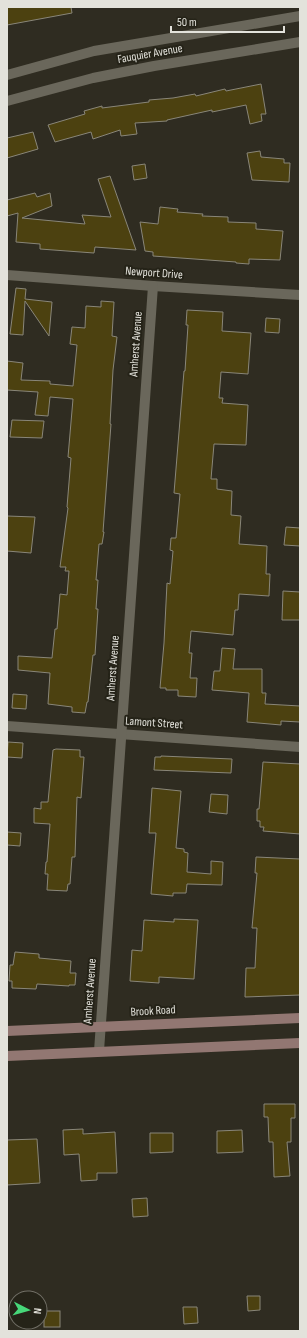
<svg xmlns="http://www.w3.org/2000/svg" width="307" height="1338" font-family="'Sofia Sans Condensed',sans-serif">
  <rect width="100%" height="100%" fill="#2f2c21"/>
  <g fill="#4c4110" stroke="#898679">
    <path d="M7,7H71L72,13L7,25Z"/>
    <path d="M261,84L266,114H261L262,121L250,124L246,105L212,112V110L167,120V121L135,123L137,134L121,136L120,130L93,139L91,132L55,142L48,125L85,114L84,111L102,106V108L149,102V100L173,98L195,94L196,96L225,89L226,91Z"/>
    <path d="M33,132L38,149L7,158V138Z"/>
    <path d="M260,151L261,157L284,159V163H290L289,182L252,180L247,153Z"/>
    <path d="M145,164L147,178L134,180L132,166Z"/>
    <path d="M110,176L136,250L95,247L94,253L40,249V244L16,242L18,213L7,216V200L35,193L37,197L50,193L52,206L22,218L85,224L82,215L111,217L98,179Z"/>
    <path d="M160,207L178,209L177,212L203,214L202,216L228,217V222L256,223V229L283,231L280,260L249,259V264L236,263V262L153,256V252L145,251L140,222L158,224Z"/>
    <path d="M16,288L26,289L25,299L52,302L49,336L25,301L23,335L10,334Z"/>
    <path d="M101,301L114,302L112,336L117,337L113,370L110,424H111L103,532H104L102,544H99L96,580H98L96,609H98L95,655H93L88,702H87L85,713L72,712V707L48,704L50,673L18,670V656L52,658L55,629H57L60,594L67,595L69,571H65L66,567H60L68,508L67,507L71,458L68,457L73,399L50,397L48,416L35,415L38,392L7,390V361L23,363L21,380L50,381V384L73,386L77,345L70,344L72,327L85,328L86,306L101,307Z"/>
    <path d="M187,310L223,312L222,331L251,333L248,374L221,372L219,398H223L222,403L248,405L246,445L214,444L211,479H217V489L232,491L231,515L241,516L239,544L267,546L266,574H270L269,596L239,594L238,610H235L233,635L191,631L189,653H192L190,678H197L196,697L178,696V690H166V688H160L164,643L167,583L170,584L173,551L170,550L171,538H176L180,494L174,493L184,371H185L188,325H186Z"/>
    <path d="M266,318L280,319L279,333L265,332Z"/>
    <path d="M12,420L44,421L42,438L10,437Z"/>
    <path d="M7,516L35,517L31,553L7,551Z"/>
    <path d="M286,527L300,528V546L284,545Z"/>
    <path d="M283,591L300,592V620H282Z"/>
    <path d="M222,648L235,649L233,669H262V693H266L265,704L300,706V722L281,721V725L247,722L249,693L212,690L214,671H220Z"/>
    <path d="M13,694L27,695L26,709L12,708Z"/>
    <path d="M8,742L23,743L22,758L7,757Z"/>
    <path d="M56,749L80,750V757H84L81,798L77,797L75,857H72L70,884H68L67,891L47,890L48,874H45L46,862H47L50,824L34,823V808L41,809V802H48L53,750Z"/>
    <path d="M161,756L232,759L231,773L154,770L155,757H161Z"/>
    <path d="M263,762L300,764V834L263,831L264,827H260V821H257V809H259Z"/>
    <path d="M152,788L181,791L176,848L184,849V852L188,853L187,872L211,874V861L223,862L222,885L187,884L186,893H173V896L151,894L156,833H149Z"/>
    <path d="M211,794L228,795L227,814L209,812Z"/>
    <path d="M7,832L21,833L20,846L7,845Z"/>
    <path d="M256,857L300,859V995L245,997L246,968H255L257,928H252L257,873H255Z"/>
    <path d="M174,919L198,920L194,979L159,977V983L130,981L132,950L142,951L144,920L174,922Z"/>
    <path d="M15,952L39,954V958L71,961L70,973H76L75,985H69V986L37,984L36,989L12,988V981H9L10,965H13Z"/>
    <path d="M264,1104H295V1118H291V1142H287L290,1176L274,1177L273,1142H269L268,1117H264Z"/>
    <path d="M83,1129V1134L115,1132L117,1173H97V1180L81,1181L79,1154L64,1155L63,1130Z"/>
    <path d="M242,1130L243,1152L217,1153V1131Z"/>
    <path d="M150,1133H173V1152L150,1153Z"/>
    <path d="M37,1139L40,1183L7,1185V1140Z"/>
    <path d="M147,1198L148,1216L133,1217L132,1199Z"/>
    <path d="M247,1296H260V1310L248,1311Z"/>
    <path d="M183,1307H197L198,1323L184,1324Z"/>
    <rect x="44" y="1311" width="16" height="16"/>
  </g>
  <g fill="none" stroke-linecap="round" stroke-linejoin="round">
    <g stroke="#6a675b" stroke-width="10">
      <path d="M7,275L153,286L300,295"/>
      <path d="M7,726L300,747"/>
      <path d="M99,1051L153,286"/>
    </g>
    <g stroke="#6a675b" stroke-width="10">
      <path d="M7,75L94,51L300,16"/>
      <path d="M7,101L93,78L154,66L300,42"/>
    </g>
    <g stroke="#927772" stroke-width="10">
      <path d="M7,1031L300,1018"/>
      <path d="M7,1056L300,1043"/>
    </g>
  </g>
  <g text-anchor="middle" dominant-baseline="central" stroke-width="4" stroke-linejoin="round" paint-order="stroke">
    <g font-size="12" fill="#e3e2db" stroke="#252318">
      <text transform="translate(150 54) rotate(-10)">Fauquier Avenue</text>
      <text transform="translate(154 273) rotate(4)">Newport Drive</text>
      <text transform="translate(136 344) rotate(-86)">Amherst Avenue</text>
      <text transform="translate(113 668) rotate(-86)">Amherst Avenue</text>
      <text transform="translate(154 723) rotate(4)">Lamont Street</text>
      <text transform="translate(90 991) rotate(-86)">Amherst Avenue</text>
      <text transform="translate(153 1011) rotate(-3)">Brook Road</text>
    </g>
  </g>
  <rect width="307" height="1338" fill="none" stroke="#e3e2db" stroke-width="16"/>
  <g transform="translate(28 1310) rotate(96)"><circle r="19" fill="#252318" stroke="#716f66"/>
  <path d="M0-3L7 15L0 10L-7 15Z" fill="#47d779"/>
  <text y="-6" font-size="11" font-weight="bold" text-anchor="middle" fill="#e3e2db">N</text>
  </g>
  <path d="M171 26v6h113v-6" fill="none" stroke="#e3e2db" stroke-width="2"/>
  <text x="177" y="26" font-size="12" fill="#e3e2db" stroke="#252318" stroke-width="3" paint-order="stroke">50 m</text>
</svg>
